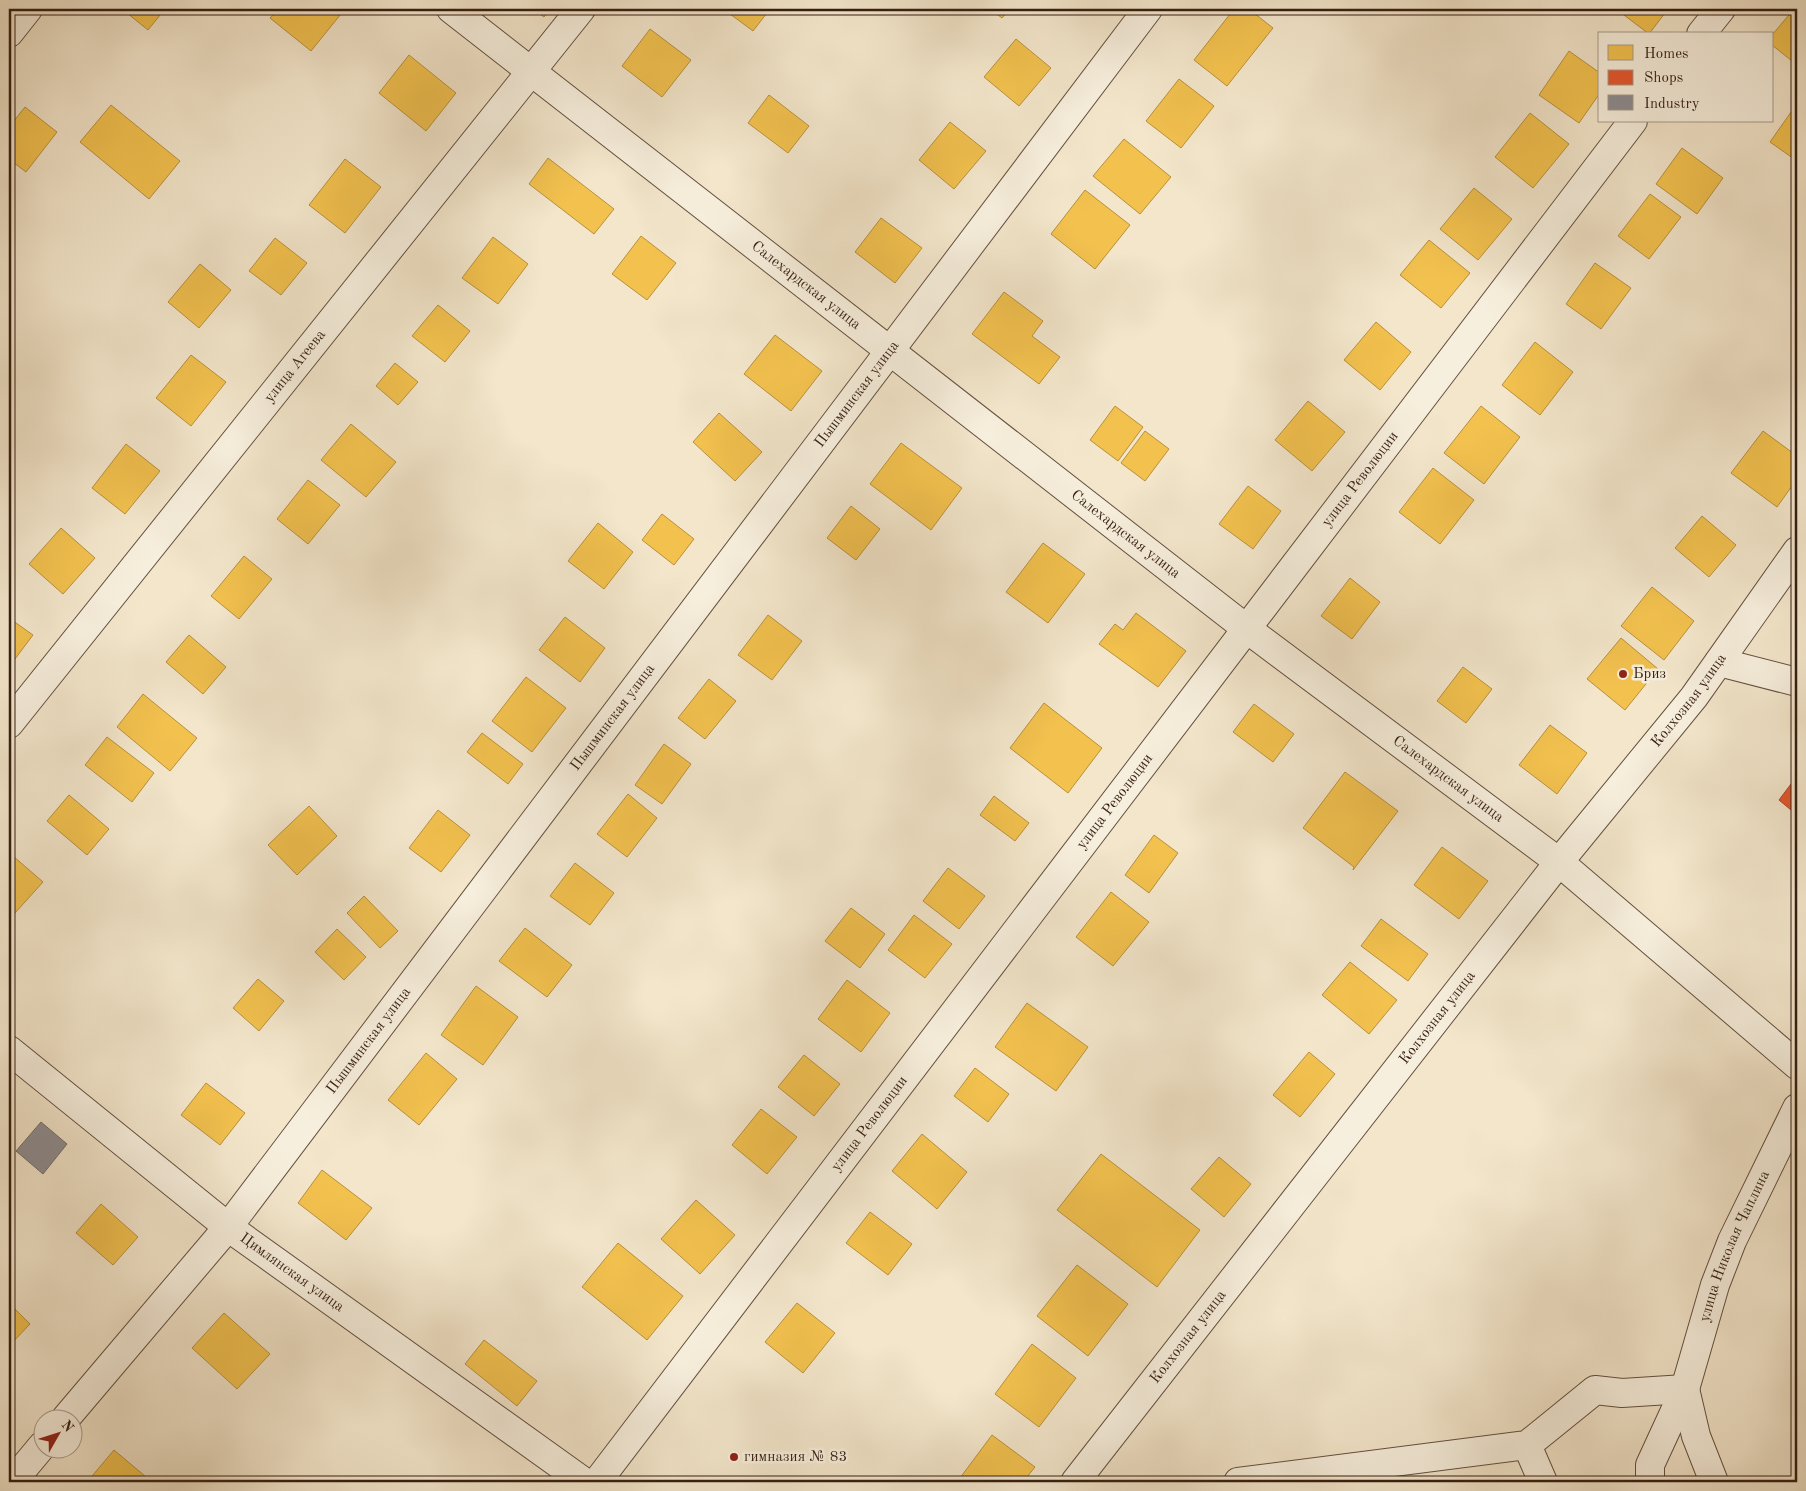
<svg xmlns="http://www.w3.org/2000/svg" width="1806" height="1491" font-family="'Old Standard TT',serif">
  <rect width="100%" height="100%" fill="#f3e6cb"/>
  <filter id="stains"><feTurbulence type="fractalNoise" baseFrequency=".004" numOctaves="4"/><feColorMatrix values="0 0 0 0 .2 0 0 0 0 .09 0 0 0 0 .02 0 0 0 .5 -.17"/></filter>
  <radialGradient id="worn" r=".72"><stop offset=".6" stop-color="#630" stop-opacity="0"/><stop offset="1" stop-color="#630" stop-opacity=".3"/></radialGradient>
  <g fill="#f2c14e" stroke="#b9903c">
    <path d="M122,9H165L148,30Z"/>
    <path d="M278,9H345L311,51L270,18Z"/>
    <path d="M533,9H551L544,17Z"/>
    <path d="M727,9H770L753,31L726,11Z"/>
    <path d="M990,9H1010L1002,18Z"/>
    <path d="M1234,9H1249L1273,28L1227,86L1194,60Z"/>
    <path d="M1616,9H1668L1649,34Z"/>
    <path d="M1794,9H1797V65L1772,45V35Z"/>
    <path d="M650,29L691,60L662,97L622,66Z"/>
    <path d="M1016,39L1051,68L1019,106L984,77Z"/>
    <path d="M1569,51L1600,73V93L1579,123L1539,95Z"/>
    <path d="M409,55L456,93L426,131L379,93Z"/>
    <path d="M1179,79L1214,106L1181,148L1146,121Z"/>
    <path d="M769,95L809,126L788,153L748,123Z"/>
    <path d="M111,105L180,161L149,199L80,142Z"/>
    <path d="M1796,105H1797V161L1770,142Z"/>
    <path d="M25,107L57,132L26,172L9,159V127Z"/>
    <path d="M1530,113L1569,144L1533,188L1495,157Z"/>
    <path d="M950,122L986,151L954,189L919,160Z"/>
    <path d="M1124,139L1171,177L1140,214L1093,176Z"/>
    <path d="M1682,148L1723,178L1697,214L1656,184Z"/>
    <path d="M548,158L614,209L594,234L529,184Z"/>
    <path d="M345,159L381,187L345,233L309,205Z"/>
    <path d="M1474,188L1512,219L1478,260L1440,229Z"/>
    <path d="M1085,190L1130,225L1095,269L1051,234Z"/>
    <path d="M1650,194L1681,217L1649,259L1618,236Z"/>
    <path d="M881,218L922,248L895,283L855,252Z"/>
    <path d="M641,236L676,263L647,300L612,274Z"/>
    <path d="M493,237L528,264L498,304L462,278Z"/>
    <path d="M275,238L307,263L281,295L249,271Z"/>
    <path d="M1429,240L1470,273L1441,308L1400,275Z"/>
    <path d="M1595,263L1631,288L1601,329L1566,304Z"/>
    <path d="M200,264L231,290L199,328L168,302Z"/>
    <path d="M1004,292L1043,321L1032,336L1060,357L1039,384L972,334Z"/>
    <path d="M438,305L470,331L445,362L412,336Z"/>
    <path d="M1376,322L1411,352L1380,390L1344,360Z"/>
    <path d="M775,335L822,371L791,411L744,374Z"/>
    <path d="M1535,342L1573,372L1540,415L1502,385Z"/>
    <path d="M191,355L226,382L191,426L156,398Z"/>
    <path d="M395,363L418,382L398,405L376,386Z"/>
    <path d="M1308,401L1345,432L1312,471L1275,440Z"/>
    <path d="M1115,406L1143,427L1118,461L1090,440Z"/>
    <path d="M1481,406L1520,437L1484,484L1444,453Z"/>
    <path d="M719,413L762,452L735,481L693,442Z"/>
    <path d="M351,424L396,462L366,497L321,460Z"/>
    <path d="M1145,431L1169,449L1145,481L1121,463Z"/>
    <path d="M1763,431L1797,456V479L1777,507L1731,473Z"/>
    <path d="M901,443L962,488L931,530L870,484Z"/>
    <path d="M126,444L160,471L125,514L92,488Z"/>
    <path d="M1433,468L1474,500L1440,544L1399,512Z"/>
    <path d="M308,480L340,505L308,544L277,519Z"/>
    <path d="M1248,486L1281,511L1253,549L1219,524Z"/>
    <path d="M851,506L880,529L856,560L827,538Z"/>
    <path d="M662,514L694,539L674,565L642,540Z"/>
    <path d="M1702,516L1736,545L1709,577L1675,548Z"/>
    <path d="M598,523L633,552L604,589L568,561Z"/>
    <path d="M61,528L95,558L63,594L29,564Z"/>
    <path d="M1043,543L1085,574L1048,623L1006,592Z"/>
    <path d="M244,556L272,579L239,619L211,596Z"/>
    <path d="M1350,578L1380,602L1352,639L1321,616Z"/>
    <path d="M1652,587L1694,621L1664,660L1621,626Z"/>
    <path d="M1136,613L1186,651L1158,687L1099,644L1115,624L1123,630Z"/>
    <path d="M768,615L802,641L772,680L738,655Z"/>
    <path d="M565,617L605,648L580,682L539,650Z"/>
    <path d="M9,618L33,635L9,667Z"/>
    <path d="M189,635L226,667L203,694L166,662Z"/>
    <path d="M1621,638L1658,669L1625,710L1587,679Z"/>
    <path d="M1463,667L1492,689L1466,723L1437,701Z"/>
    <path d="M526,677L566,708L532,752L492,721Z"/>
    <path d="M709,679L736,701L705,739L678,718Z"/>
    <path d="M143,694L197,738L170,771L117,727Z"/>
    <path d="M1044,703L1102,748L1068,793L1010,748Z"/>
    <path d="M1254,704L1294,734L1273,762L1233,732Z"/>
    <path d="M1550,725L1587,753L1557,794L1519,765Z"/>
    <path d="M482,733L523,764L508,784L467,752Z"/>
    <path d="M107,737L154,773L132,802L85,765Z"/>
    <path d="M664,744L691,764L662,804L635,785Z"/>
    <path d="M1345,772L1398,811L1353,870L1354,867L1303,828Z"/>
    <path d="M628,794L657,818L627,857L597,834Z"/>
    <path d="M69,795L109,829L87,855L47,821Z"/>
    <path d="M994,796L1029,823L1015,841L980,815Z"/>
    <path d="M309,806L337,836L297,875L268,845Z"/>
    <path d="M438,810L470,835L441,872L409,848Z"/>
    <path d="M1154,835L1178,853L1149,893L1125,875Z"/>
    <path d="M1442,847L1488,881L1459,919L1414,885Z"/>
    <path d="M13,856L43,882L15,913L9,908V861Z"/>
    <path d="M575,863L614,893L590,925L550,896Z"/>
    <path d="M948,868L985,896L959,929L923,901Z"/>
    <path d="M1111,892L1149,922L1113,966L1076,937Z"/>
    <path d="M364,896L398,931L380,948L347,913Z"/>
    <path d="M851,908L885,934L860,968L825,941Z"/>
    <path d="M914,915L952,944L925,978L888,950Z"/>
    <path d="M1381,919L1428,954L1408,981L1361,946Z"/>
    <path d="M525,928L572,965L547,997L499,961Z"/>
    <path d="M337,929L366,957L344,980L315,952Z"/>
    <path d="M1350,962L1397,1000L1369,1034L1322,995Z"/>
    <path d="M258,979L284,1001L259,1031L233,1008Z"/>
    <path d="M847,980L890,1013L861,1052L818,1019Z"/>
    <path d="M476,986L518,1017L483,1065L441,1035Z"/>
    <path d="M1027,1003L1088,1047L1056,1091L995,1047Z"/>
    <path d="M1309,1052L1335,1074L1300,1117L1273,1095Z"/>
    <path d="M426,1053L457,1079L419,1125L388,1100Z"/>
    <path d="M804,1055L840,1084L814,1116L778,1087Z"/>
    <path d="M975,1068L1009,1094L988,1122L954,1096Z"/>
    <path d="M206,1083L245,1113L220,1145L181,1115Z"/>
    <path d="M761,1109L797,1137L767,1174L732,1145Z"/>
    <path d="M922,1134L967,1172L937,1209L892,1171Z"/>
    <path d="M1101,1154L1200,1230L1157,1287L1057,1210Z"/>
    <path d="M1219,1157L1251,1184L1224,1217L1191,1189Z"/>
    <path d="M322,1170L372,1208L346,1240L298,1203Z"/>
    <path d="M696,1200L735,1235L700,1274L661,1239Z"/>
    <path d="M101,1204L138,1237L113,1265L76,1233Z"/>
    <path d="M870,1212L912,1244L888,1275L846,1243Z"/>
    <path d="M618,1243L683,1296L647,1340L582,1287Z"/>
    <path d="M1077,1265L1128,1304L1088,1356L1037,1316Z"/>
    <path d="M797,1303L835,1333L803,1373L765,1342Z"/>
    <path d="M12,1306L30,1324L9,1346V1309Z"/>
    <path d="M224,1313L270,1354L237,1389L192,1348Z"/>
    <path d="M484,1340L537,1381L517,1406L465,1364Z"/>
    <path d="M1032,1344L1076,1378L1039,1427L995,1394Z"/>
    <path d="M992,1435L1035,1467L1023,1482H957Z"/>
    <path d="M114,1450L152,1482H87Z"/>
  </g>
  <path fill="#e4572e" stroke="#b04626" d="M1797,776V815L1779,800Z"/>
  <path fill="#8d8d92" stroke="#736c6c" d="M41,1122L67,1144L43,1174L16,1151Z"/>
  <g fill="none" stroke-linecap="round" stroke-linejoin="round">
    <defs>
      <g id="minor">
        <path id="s1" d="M451,9L1247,629L1559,862L1797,1065"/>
        <path d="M9,33L28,9"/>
        <path d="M1701,34L1721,9"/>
        <path d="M1719,662L1797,682"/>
        <path id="s2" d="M9,724L581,9"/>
        <path id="s3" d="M9,1050L228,1227L584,1482"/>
        <path d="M1685,1389L1696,1436L1714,1482"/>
        <path id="s4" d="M66,1418L228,1227L1148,9"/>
        <path d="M1527,1445L1543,1482"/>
        <path d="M12,1482L42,1446"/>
        <path id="s5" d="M597,1482L1633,121"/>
        <path id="s6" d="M1075,1482L1559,862L1694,697L1797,551"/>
        <path d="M1238,1482L1527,1445L1595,1390L1622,1393L1685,1389"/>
        <path id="s7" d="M1650,1482V1465L1685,1389L1715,1285L1732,1241L1797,1108"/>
      </g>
    </defs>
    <use href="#minor" stroke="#645040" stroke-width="30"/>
    <use href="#minor" stroke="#f7efdd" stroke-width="28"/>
  </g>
  <g fill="#8f2418" stroke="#f7efdd" stroke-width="2">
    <circle cx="1623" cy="674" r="5"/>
    <circle cx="734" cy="1457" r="5"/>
  </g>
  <g text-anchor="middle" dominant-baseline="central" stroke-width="5" stroke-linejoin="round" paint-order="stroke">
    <g font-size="15" fill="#351e12" stroke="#f7efdd">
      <text stroke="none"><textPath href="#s1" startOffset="450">Салехардская улица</textPath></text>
      <text stroke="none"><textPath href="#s2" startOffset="458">улица Агеева</textPath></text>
      <text stroke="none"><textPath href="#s4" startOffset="1294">Пышминская улица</textPath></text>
      <text stroke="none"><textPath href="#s5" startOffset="1260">улица Революции</textPath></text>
      <text stroke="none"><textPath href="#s1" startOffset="855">Салехардская улица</textPath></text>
      <text stroke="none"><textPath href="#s6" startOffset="994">Колхозная улица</textPath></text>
      <text stroke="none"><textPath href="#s4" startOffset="889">Пышминская улица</textPath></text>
      <text stroke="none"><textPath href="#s1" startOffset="1260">Салехардская улица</textPath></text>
      <text stroke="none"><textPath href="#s5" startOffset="855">улица Революции</textPath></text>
      <text stroke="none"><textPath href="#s6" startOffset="589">Колхозная улица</textPath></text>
      <text stroke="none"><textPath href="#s4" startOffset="484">Пышминская улица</textPath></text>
      <text stroke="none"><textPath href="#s5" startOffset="450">улица Революции</textPath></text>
      <text stroke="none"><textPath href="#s7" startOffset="252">улица Николая Чаплина</textPath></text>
      <text stroke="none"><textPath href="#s3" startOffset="360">Цимлянская улица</textPath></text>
      <text stroke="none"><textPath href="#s6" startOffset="184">Колхозная улица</textPath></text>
    </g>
    <g font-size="15" fill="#351e12" stroke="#f7efdd" text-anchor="start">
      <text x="1633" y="674">Бриз</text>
      <text x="744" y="1457">гимназия № 83</text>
    </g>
  </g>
  <rect width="1806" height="1491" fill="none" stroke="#f3e6cb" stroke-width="30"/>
  <rect x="10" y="10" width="1786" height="1471" fill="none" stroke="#351e12" stroke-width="2.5"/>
  <rect x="15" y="15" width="1776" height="1461" fill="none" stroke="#351e12"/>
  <rect x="1598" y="32" width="175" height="90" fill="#f7efdd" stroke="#a99b8c"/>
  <rect x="1608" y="45" width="25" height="15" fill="#f2c14e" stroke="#a99b8c"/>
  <text x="1644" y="58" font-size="15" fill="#351e12">Homes</text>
  <rect x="1608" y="70" width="25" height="15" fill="#e4572e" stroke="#a99b8c"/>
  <text x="1644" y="82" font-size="15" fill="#351e12">Shops</text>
  <rect x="1608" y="95" width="25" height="15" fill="#8d8d92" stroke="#a99b8c"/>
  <text x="1644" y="108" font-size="15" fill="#351e12">Industry</text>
  <g transform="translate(58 1434) rotate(51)"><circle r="24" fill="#f7efdd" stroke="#a99b8c"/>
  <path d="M0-4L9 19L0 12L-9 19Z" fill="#8f2418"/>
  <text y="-8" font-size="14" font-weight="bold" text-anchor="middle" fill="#351e12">N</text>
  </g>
  <rect width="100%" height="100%" filter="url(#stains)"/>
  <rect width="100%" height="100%" fill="url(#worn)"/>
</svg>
